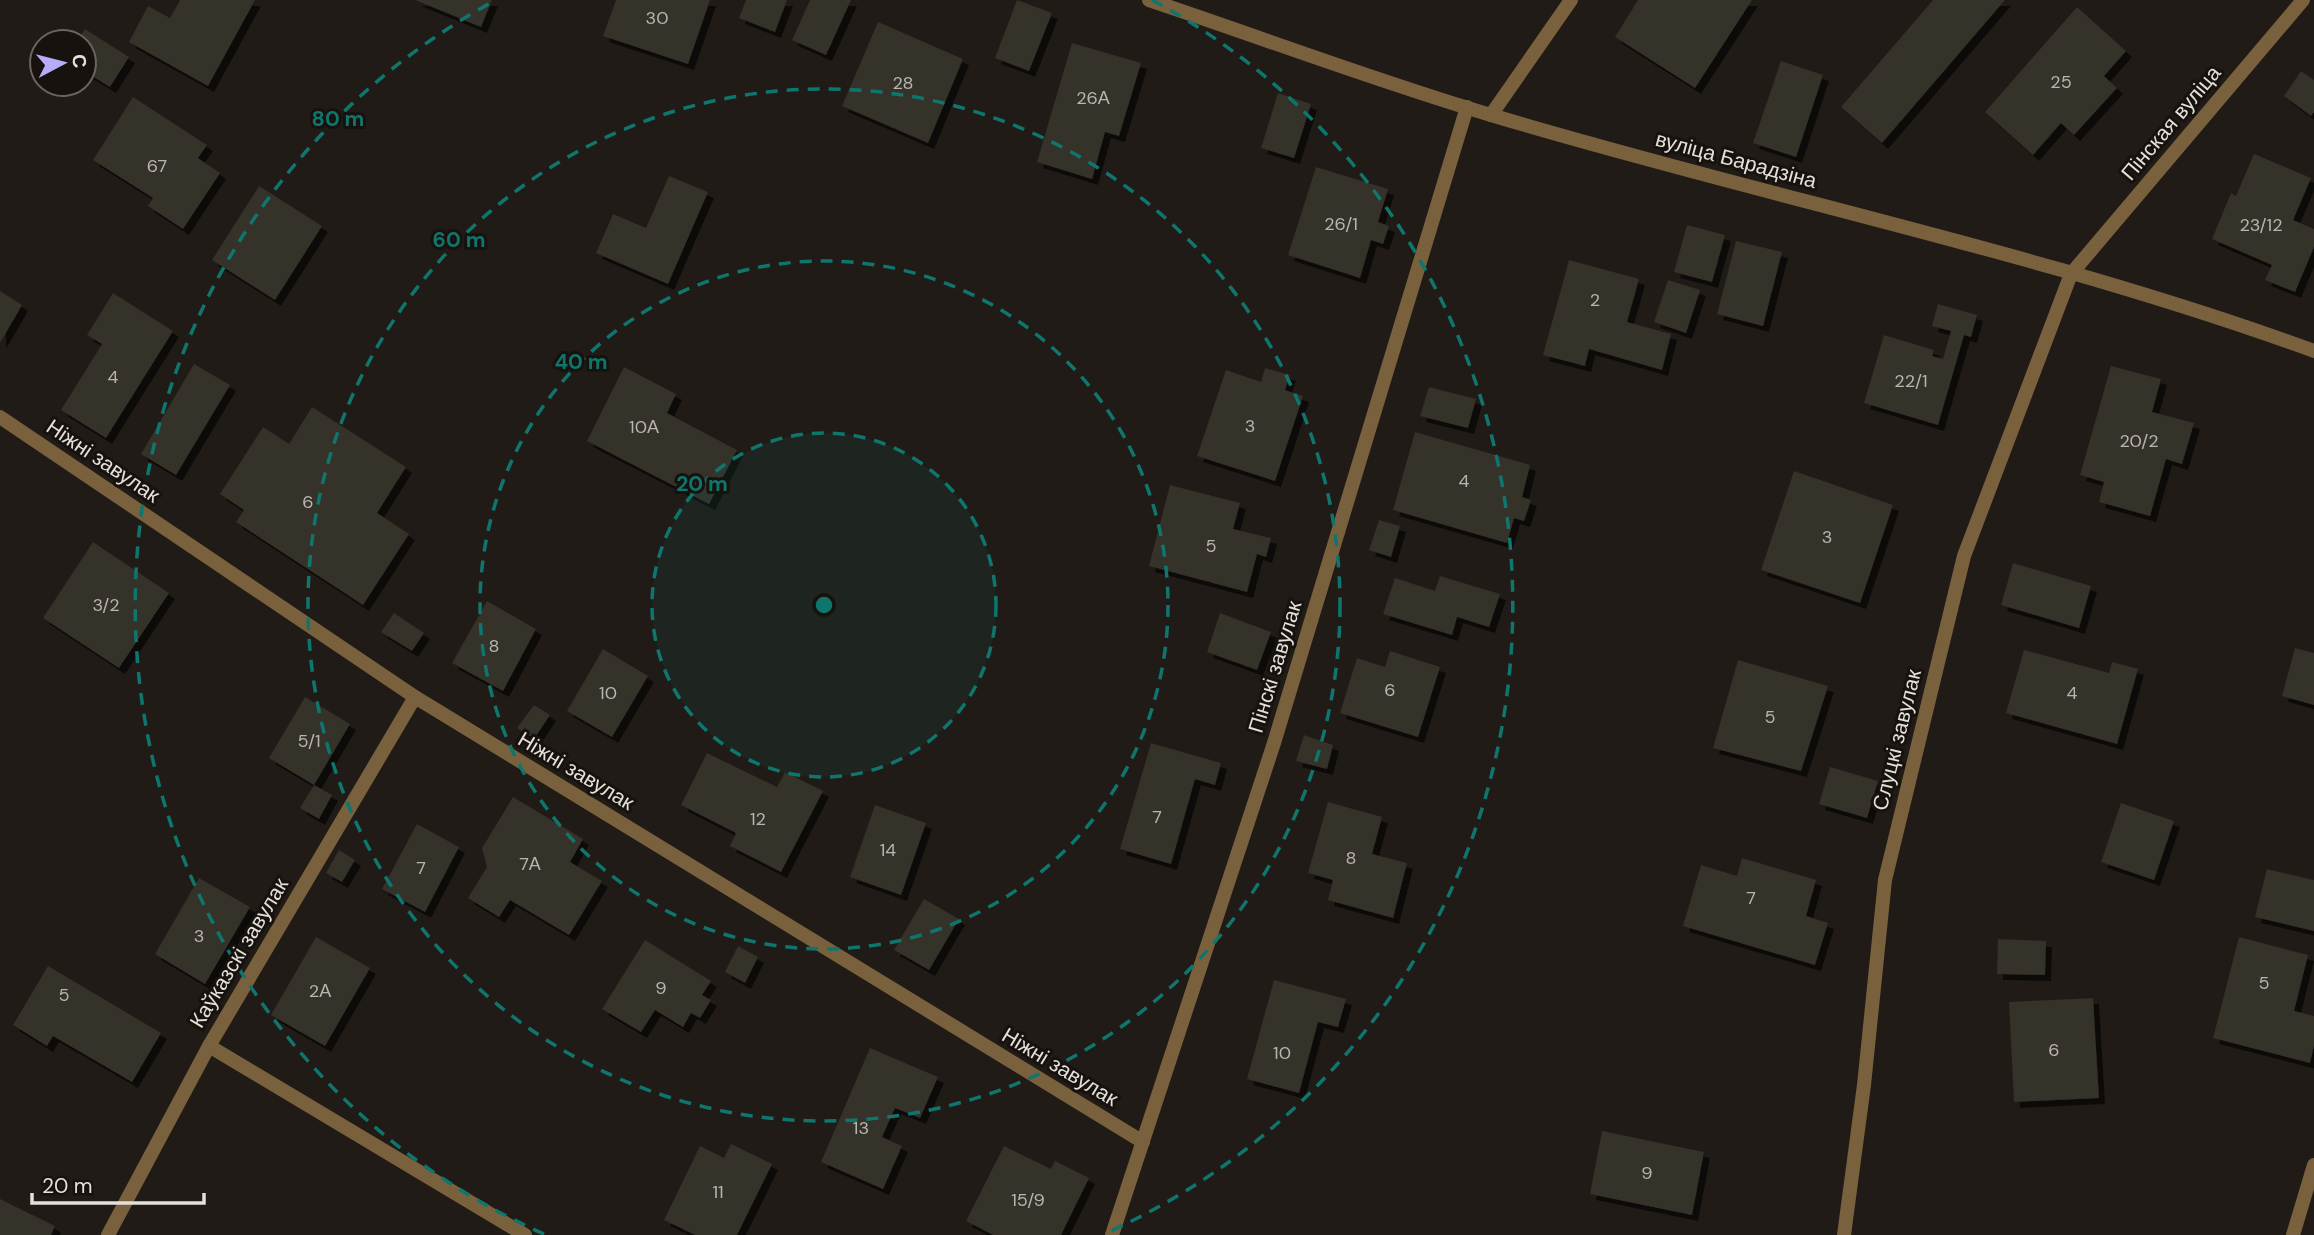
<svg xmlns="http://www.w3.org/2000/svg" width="2314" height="1235" font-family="'DM Sans',sans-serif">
  <defs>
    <filter id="shadow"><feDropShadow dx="6" dy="6" stdDeviation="0" flood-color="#0009"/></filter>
  </defs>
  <rect width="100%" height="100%" fill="#201b16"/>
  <g fill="#353029" filter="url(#shadow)">
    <path d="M180,0H255L208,86L129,42L148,6L170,18Z"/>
    <path d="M415,0H492L481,27Z"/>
    <path d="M616,0H710L688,64L603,36Z"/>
    <path d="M746,0H787L775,32L739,18Z"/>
    <path d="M810,0H851L826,55L792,40Z"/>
    <path d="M1017,0L1052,13L1029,71L995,58Z"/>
    <path d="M1638,0H1752L1695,88L1615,37Z"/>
    <path d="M1933,0H2005L1882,143L1841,107Z"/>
    <path d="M2077,7L2126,51L2104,76L2117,88L2074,135L2061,123L2033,155L1985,112Z"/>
    <path d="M878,22L963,59L928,143L842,106Z"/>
    <path d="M85,29L129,57L110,87L84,71V42H77Z"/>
    <path d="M1072,43L1141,63L1119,136L1105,132L1092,179L1037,162Z"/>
    <path d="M1781,61L1823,75L1796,157L1753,143Z"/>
    <path d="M2301,71L2314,80V112L2311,116L2284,96Z"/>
    <path d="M1278,93L1311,104L1294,158L1261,148Z"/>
    <path d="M133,97L207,145L198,158L220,173L183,229L148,206L153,198L93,160Z"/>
    <path d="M2254,154L2311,178L2293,220L2314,229V247L2295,292L2265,280L2272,265L2212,239L2231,193L2236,196Z"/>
    <path d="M1316,167L1388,189L1378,222L1389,226L1383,244L1371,240L1360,278L1288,255Z"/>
    <path d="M669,176L708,192L668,284L596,253L613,214L646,228Z"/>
    <path d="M259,186L322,226L275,300L212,260Z"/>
    <path d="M1687,225L1725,235L1712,282L1674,272Z"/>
    <path d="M1736,241L1782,252L1763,326L1717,314Z"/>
    <path d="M1569,260L1639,279L1627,322L1671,334L1662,370L1589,349L1585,366L1543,355Z"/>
    <path d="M1668,280L1700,290L1686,333L1654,322Z"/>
    <path d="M0,291L22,305L0,343Z"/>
    <path d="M113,293L173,331L106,438L61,410L102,344L87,335Z"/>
    <path d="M1938,304L1977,315L1971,337L1964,335L1938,425L1864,403L1884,335L1934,350L1932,356L1943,359L1951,331L1932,326Z"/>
    <path d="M194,364L230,385L176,475L141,454Z"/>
    <path d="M2111,366L2161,379L2152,412L2194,423L2182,464L2166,459L2150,516L2099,502L2104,482L2080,475Z"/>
    <path d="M624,367L676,394L667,413L737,450L709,504L587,441Z"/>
    <path d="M1265,368L1290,375L1285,390L1303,396L1275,481L1197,456L1226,370L1261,382Z"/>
    <path d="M1429,387L1476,399L1468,428L1420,416Z"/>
    <path d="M312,407L406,467L377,513L409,534L363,605L236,522L244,510L220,494L263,427L289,444Z"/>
    <path d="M1415,432L1530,465L1522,497L1531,500L1524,521L1514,518L1507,543L1393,510Z"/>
    <path d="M1794,471L1893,505L1860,603L1761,570Z"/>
    <path d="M1170,485L1240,503L1233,529L1271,538L1266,557L1257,554L1247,592L1149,566Z"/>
    <path d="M1379,520L1400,526L1391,557L1369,550Z"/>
    <path d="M93,542L169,593L119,668L43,618Z"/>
    <path d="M2013,563L2091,586L2079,628L2001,605Z"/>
    <path d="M1440,576L1500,594L1489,627L1457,617L1452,635L1383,614L1395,578L1435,591Z"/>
    <path d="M487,601L536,629L503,691L452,663Z"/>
    <path d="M394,613L424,633L412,651L381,632Z"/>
    <path d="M1220,613L1271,632L1257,670L1207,652Z"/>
    <path d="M2295,648L2314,653V705L2282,696Z"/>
    <path d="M603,649L648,676L612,737L567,711Z"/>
    <path d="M2024,650L2109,673L2112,662L2138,669L2117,744L2006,713Z"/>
    <path d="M1390,651L1440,667L1418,737L1340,713L1357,658L1385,667Z"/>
    <path d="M1738,660L1828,686L1801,771L1713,748Z"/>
    <path d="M305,697L350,724L314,785L269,758Z"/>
    <path d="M534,705L550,715L534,739L517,728Z"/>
    <path d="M1304,735L1333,745L1327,769L1296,761Z"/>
    <path d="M1151,743L1221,763L1215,785L1195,779L1171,864L1120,849Z"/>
    <path d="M707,753L777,787L785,772L823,791L781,872L730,846L736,833L681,805Z"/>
    <path d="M1830,767L1878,781L1867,818L1819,804Z"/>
    <path d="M314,785L332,795L319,819L300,808Z"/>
    <path d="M513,797L583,839L570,862L602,881L569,935L510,900L499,917L468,898L487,867L482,848Z"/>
    <path d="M1328,802L1382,817L1372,854L1407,863L1393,918L1328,900L1333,880L1308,873Z"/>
    <path d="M2121,803L2174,821L2154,880L2101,862Z"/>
    <path d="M875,805L926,823L901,895L850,877Z"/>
    <path d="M417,824L459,847L425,912L382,889Z"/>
    <path d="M339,850L355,860L342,882L326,873Z"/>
    <path d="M1742,858L1816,880L1806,916L1828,923L1815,965L1683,926L1701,865L1737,876Z"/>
    <path d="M2267,869L2314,880V931L2255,917Z"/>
    <path d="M199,878L250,907L205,984L155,954Z"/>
    <path d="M924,899L959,919L929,970L894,950Z"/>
    <path d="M316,937L370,968L325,1046L271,1015Z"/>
    <path d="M2239,937L2308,955L2294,1011L2314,1016V1045L2310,1063L2213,1038Z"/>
    <path d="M1998,939L2046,941L2045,975L1997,974Z"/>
    <path d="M645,940L711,981L702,995L711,1000L700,1018L691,1013L683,1027L655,1010L641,1032L602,1009Z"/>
    <path d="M738,946L758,957L745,983L725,972Z"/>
    <path d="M48,966L161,1033L132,1082L53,1036L47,1046L13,1025Z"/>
    <path d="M1274,980L1346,999L1338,1027L1318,1022L1299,1093L1247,1079Z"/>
    <path d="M2093,998L2099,1098L2014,1102L2009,1002Z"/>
    <path d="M870,1048L938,1077L920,1118L895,1108L882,1137L902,1146L883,1189L821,1162Z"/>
    <path d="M1602,1131L1704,1152L1692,1215L1590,1194Z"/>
    <path d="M731,1144L772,1164L737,1235H695L664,1220L700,1146L724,1158Z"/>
    <path d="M1004,1146L1051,1169L1055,1161L1089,1178L1061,1235H993L966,1221Z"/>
    <path d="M0,1199L55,1226L51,1235H0Z"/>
  </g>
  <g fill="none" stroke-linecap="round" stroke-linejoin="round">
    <g stroke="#7a613d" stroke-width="14">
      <path d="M1149,0C1263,38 1376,81 1491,115C1764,197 2046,253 2314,351"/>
      <path d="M1491,115L1571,0"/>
      <path d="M0,417L415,697L1143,1142"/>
      <path d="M209,1046L525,1235"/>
      <path d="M108,1235L209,1046L415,697"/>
      <path d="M1112,1235L1274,743L1467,107"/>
      <path d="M1844,1235L1864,1085L1885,880L1964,556L2071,274L2303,0"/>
      <path d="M2293,1235L2314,1165"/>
    </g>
  </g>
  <circle cx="824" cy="605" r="172" fill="#0f766e" fill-opacity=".12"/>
  <g fill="none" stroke="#0f766e" stroke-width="3.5" stroke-dasharray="12 9">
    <circle cx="824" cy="605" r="172"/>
    <circle cx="824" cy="605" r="344"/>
    <circle cx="824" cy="605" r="516"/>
    <path d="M544 1234A688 688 0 0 1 496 0M1152 0A688 688 0 0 1 1104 1234"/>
  </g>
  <g text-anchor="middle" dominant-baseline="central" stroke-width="6" stroke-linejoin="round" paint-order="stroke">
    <g font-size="18" fill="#b8b4af">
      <text x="657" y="18">30</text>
      <text x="2061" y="82">25</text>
      <text x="903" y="83">28</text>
      <text x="1093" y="98">26А</text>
      <text x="157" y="166">67</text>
      <text x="1341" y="224">26/1</text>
      <text x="2261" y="225">23/12</text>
      <text x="1595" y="300">2</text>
      <text x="113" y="377">4</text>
      <text x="1911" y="381">22/1</text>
      <text x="1250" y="426">3</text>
      <text x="644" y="427">10А</text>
      <text x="2139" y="441">20/2</text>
      <text x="1464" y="481">4</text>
      <text x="308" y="502">6</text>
      <text x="1827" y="537">3</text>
      <text x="1211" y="546">5</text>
      <text x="106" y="605">3/2</text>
      <text x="494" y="646">8</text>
      <text x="1390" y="690">6</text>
      <text x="608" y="693">10</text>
      <text x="2072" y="693">4</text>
      <text x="1770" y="717">5</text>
      <text x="309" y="741">5/1</text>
      <text x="1157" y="817">7</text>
      <text x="758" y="819">12</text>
      <text x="888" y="850">14</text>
      <text x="1351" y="858">8</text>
      <text x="530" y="864">7А</text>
      <text x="421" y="868">7</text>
      <text x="1751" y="898">7</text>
      <text x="199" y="936">3</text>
      <text x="2264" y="983">5</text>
      <text x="661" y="988">9</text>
      <text x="320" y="991">2А</text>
      <text x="64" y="995">5</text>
      <text x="2054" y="1050">6</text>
      <text x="1282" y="1053">10</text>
      <text x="861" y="1128">13</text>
      <text x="1647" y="1173">9</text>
      <text x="718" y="1192">11</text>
      <text x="1028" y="1200">15/9</text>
    </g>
    <g font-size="21" fill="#e4e0dc" stroke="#17120d">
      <text transform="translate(2171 123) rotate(-50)">Пінская вуліца</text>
      <text transform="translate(1736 160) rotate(15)">вуліца Барадзіна</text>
      <text transform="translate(103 461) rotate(34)">Ніжні завулак</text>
      <text transform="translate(1275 667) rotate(-73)">Пінскі завулак</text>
      <text transform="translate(1897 740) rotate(-76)">Слуцкі завулак</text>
      <text transform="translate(576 771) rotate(31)">Ніжні завулак</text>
      <text transform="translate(239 953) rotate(-59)">Каўказскі завулак</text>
      <text transform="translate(1060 1067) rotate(31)">Ніжні завулак</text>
    </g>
  </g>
  <circle cx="824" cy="605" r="10" fill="#0f766e" stroke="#17120d" stroke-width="3.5"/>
  <g font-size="21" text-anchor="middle" font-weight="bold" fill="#0f766e" stroke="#17120d" stroke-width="6" stroke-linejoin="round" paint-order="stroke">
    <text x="338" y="126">80 m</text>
    <text x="459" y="247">60 m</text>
    <text x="581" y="369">40 m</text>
    <text x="702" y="491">20 m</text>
  </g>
  <g transform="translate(63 63) rotate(83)"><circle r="33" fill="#17120d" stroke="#696460" stroke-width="2"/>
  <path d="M0-5L12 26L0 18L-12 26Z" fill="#b6acf8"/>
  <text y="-10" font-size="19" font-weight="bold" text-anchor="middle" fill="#e4e0dc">С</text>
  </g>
  <path d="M32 1193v10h172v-10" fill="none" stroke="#e4e0dc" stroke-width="3.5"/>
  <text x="42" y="1193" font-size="21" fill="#e4e0dc" stroke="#17120d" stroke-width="5" paint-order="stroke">20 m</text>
</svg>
